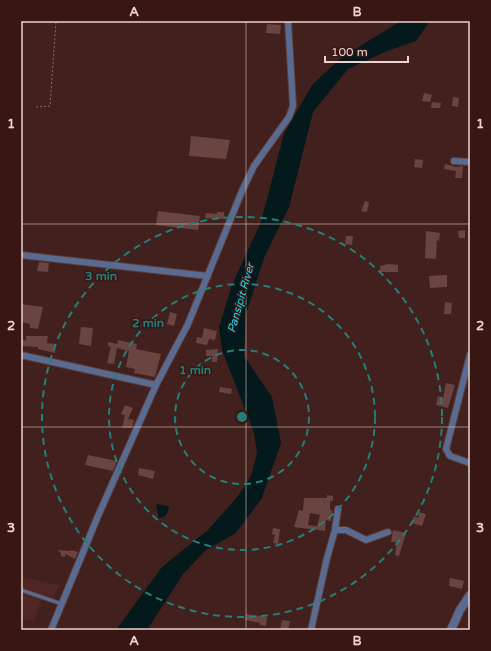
<svg xmlns="http://www.w3.org/2000/svg" width="491" height="651" font-family="'Varela Round',sans-serif">
  <rect width="100%" height="100%" fill="#42201e"/>
  <path fill="#4f2623" d="M21,577L59,585L52,602L42,598L34,621L21,619Z"/>
  <g fill="#04191b">
    <path d="M401,21H430L416,41L387,51L348,69L313,112L289,207L264,258L246,314L244,356L272,397L281,443L262,498L236,533L206,550L183,574L147,630H116L162,567L208,530L238,496L251,476L257,453L254,433L222,350L219,327L232,285L261,222L284,134L312,85L342,57Z"/>
    <path d="M157,504L168,506L169,509C167,514 165,518 159,518L156,506Z"/>
  </g>
  <g fill="#694440" fill-rule="evenodd">
    <path d="M267,24L281,25L280,34L266,33Z"/>
    <path d="M424,93L432,95L430,102L422,101Z"/>
    <path d="M453,97L459,98L458,107L452,106Z"/>
    <path d="M432,102L441,103L440,108H431Z"/>
    <path d="M191,136L230,140L226,159L189,156Z"/>
    <path d="M415,159L423,160L422,168L414,167Z"/>
    <path d="M445,164L456,167L463,166L462,178H455L456,171L444,169Z"/>
    <path d="M365,201L369,202L367,212L361,211Z"/>
    <path d="M158,211L200,216L198,230L156,225Z"/>
    <path d="M217,212H224V219L205,218L206,213L217,214Z"/>
    <path d="M465,230V238H459L458,231Z"/>
    <path d="M426,231L440,233L439,241L437,240L436,259L425,258Z"/>
    <path d="M346,236H353L352,245L345,244Z"/>
    <path d="M39,262L49,263L48,272L37,271Z"/>
    <path d="M388,264L398,265V272H380V266Z"/>
    <path d="M447,275V287L430,288L429,276Z"/>
    <path d="M445,302L452,303L451,314H444Z"/>
    <path d="M21,304L43,307L38,329L30,328V324L21,322Z"/>
    <path d="M170,312L177,314L174,326L167,324Z"/>
    <path d="M81,327L93,328L91,346L79,344Z"/>
    <path d="M204,328L217,331L215,340L209,339L207,345L196,343L197,337L202,338Z"/>
    <path d="M26,336H48L47,343L56,344L55,353L38,349V347L21,346V339L26,341Z"/>
    <path d="M118,340L137,344L136,349L161,354L155,377L134,373L135,369L126,367L129,351L117,348L114,364L107,363L111,347L108,346V342L117,344Z"/>
    <path d="M218,349L217,362H212V356H206V350Z"/>
    <path d="M446,383L455,385L448,408L436,405L438,396L443,398Z"/>
    <path d="M220,387L232,389L231,394L219,392Z"/>
    <path d="M125,405L133,408L128,419L134,420L132,428H122L125,415L121,414Z"/>
    <path d="M88,455L117,461L113,471L85,465Z"/>
    <path d="M139,468L155,471L153,479L138,475Z"/>
    <path d="M327,495L333,496V501H330V510H332L331,521L326,520L325,531L294,527L299,510L303,511L304,498H327ZM310,513L320,515L317,526L308,525Z"/>
    <path d="M419,512L426,514L422,526L412,523L414,516L418,518Z"/>
    <path d="M273,528L280,529L278,544L273,543L275,535L272,534Z"/>
    <path d="M393,530L406,533L399,556L395,555L397,542H391Z"/>
    <path d="M57,550L70,551L71,550L78,552L75,559L65,554V557L61,556V553Z"/>
    <path d="M450,578L464,581L462,589L449,586Z"/>
    <path d="M246,614L267,617L266,626L260,625V623L245,620Z"/>
    <path d="M282,620L290,621L288,630H280Z"/>
  </g>
  <g fill="none" stroke-linecap="round" stroke-linejoin="round">
    <defs>
      <path id="service" d="M21,590L62,604"/>
      <g id="minor">
        <path d="M454,161L470,162"/>
        <path d="M21,255L208,276"/>
        <path d="M21,355L156,385"/>
        <path d="M470,355L446,449L450,456L470,463"/>
        <path d="M335,530L338,509"/>
        <path d="M51,630L98,516L156,385L188,324L242,191L254,166L289,117L293,106L288,21"/>
        <path d="M311,630L327,558L335,530H346L366,540L388,532"/>
      </g>
      <path id="tertiary" d="M451,630L460,610L470,595"/>
    </defs>
    <use href="#service" stroke="#5d3d3a" stroke-width="5"/>
    <use href="#minor" stroke="#5d3d3a" stroke-width="8"/>
    <use href="#tertiary" stroke="#5d3d3a" stroke-width="10"/>
    <path stroke="#8a6d6a" stroke-width="1" stroke-dasharray="2 2" stroke-linecap="butt" d="M36,107L50,106L56,21"/>
    <use href="#service" stroke="#596b90" stroke-width="3"/>
    <use href="#minor" stroke="#596b90" stroke-width="6"/>
    <use href="#tertiary" stroke="#596b90" stroke-width="8"/>
  </g>
  <path fill="none" stroke="#ead3d0" stroke-width="1" stroke-opacity="0.55" d="M246,21V630M21,224H470M21,427H470"/>
  <g fill="none" stroke="#257f78" stroke-width="2" stroke-dasharray="7 5">
    <circle cx="242" cy="417" r="67"/>
    <circle cx="242" cy="417" r="133"/>
    <circle cx="242" cy="417" r="200"/>
  </g>
  <g text-anchor="middle" dominant-baseline="central" stroke-width="3" stroke-linejoin="round" paint-order="stroke">
    <g font-size="11" font-style="italic" fill="#15daec" stroke="#371614">
      <text transform="translate(241 298) rotate(-74)">Pansipit River</text>
    </g>
  </g>
  <circle cx="242" cy="417" r="6" fill="#257f78" stroke="#371614" stroke-width="2"/>
  <g font-size="12" text-anchor="middle" font-weight="bold" fill="#257f78" stroke="#371614" stroke-width="3" stroke-linejoin="round" paint-order="stroke">
    <text x="101" y="280">3 min</text>
    <text x="148" y="327">2 min</text>
    <text x="195" y="374">1 min</text>
  </g>
  <rect width="491" height="651" fill="none" stroke="#371614" stroke-width="44"/>
  <path d="M325 56v6h83v-6" fill="none" stroke="#ead3d0" stroke-width="2"/>
  <text x="331" y="56" font-size="12" fill="#ead3d0" stroke="#371614" stroke-width="3" paint-order="stroke">100 m</text>
  <rect x="22" y="22" width="447" height="607" fill="none" stroke="#ead3d0" stroke-width="1.5"/>
  <g font-size="13" text-anchor="middle" font-weight="bold" fill="#ead3d0">
    <text x="134" y="16">A</text>
    <text x="357" y="16">B</text>
    <text x="11" y="128">1</text>
    <text x="480" y="128">1</text>
    <text x="11" y="330">2</text>
    <text x="480" y="330">2</text>
    <text x="11" y="532">3</text>
    <text x="480" y="532">3</text>
    <text x="134" y="645">A</text>
    <text x="357" y="645">B</text>
  </g>
</svg>
